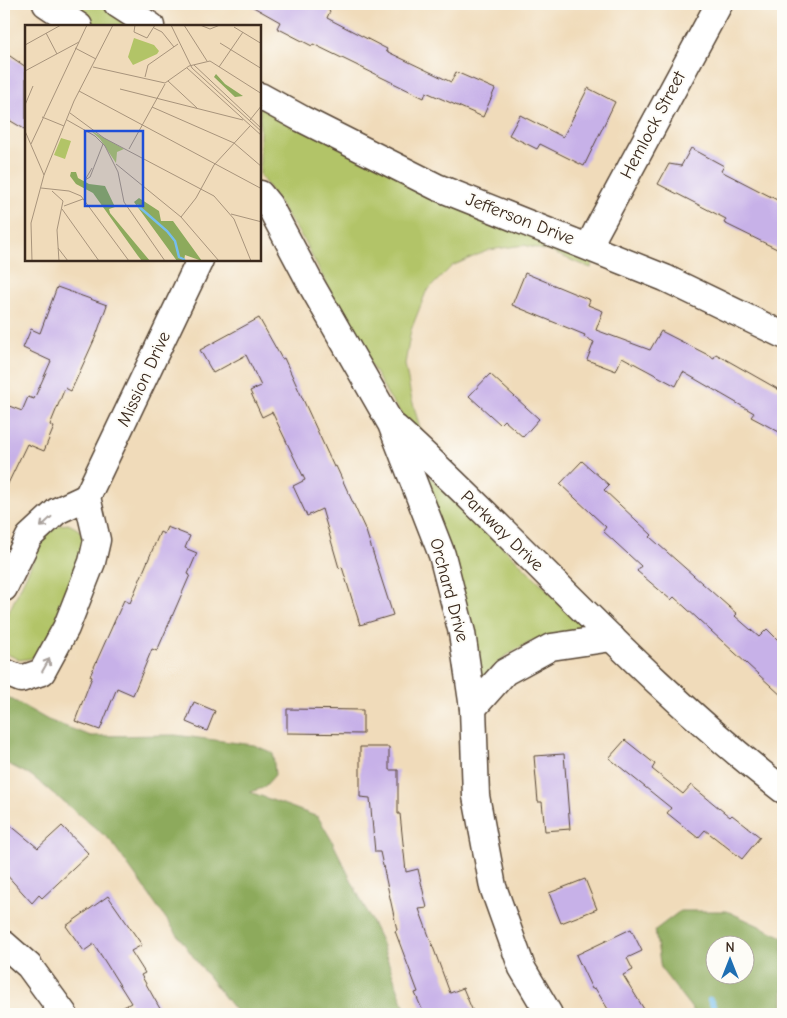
<svg xmlns="http://www.w3.org/2000/svg" width="787" height="1018" font-family="'Comic Neue',sans-serif">
  <rect width="100%" height="100%" fill="#fdfcf7"/>
  <filter id="ink" filterUnits="userSpaceOnUse"><feTurbulence type="fractalNoise" baseFrequency=".02" numOctaves="2"/><feDisplacementMap in="SourceGraphic" scale="10" xChannelSelector="R" yChannelSelector="G"/><feConvolveMatrix kernelMatrix="1 2 1 2 8 2 1 2 1" color-interpolation-filters="sRGB"/></filter>
  <filter id="wash" filterUnits="userSpaceOnUse"><feTurbulence type="fractalNoise" baseFrequency=".0096" numOctaves="4" result="noise"/><feDisplacementMap in="SourceGraphic" scale="20" xChannelSelector="R" yChannelSelector="G"/><feGaussianBlur stdDeviation="1.12" result="paint"/><feColorMatrix in="noise" values="0 0 0 0 0 0 0 0 0 0 0 0 0 0 0 0 0 1.4 0 .05"/><feComposite in="paint" operator="in"/></filter>
  <g filter="url(#wash)">
    <rect width="100%" height="100%" fill="#f0dbba"/>
    <g fill="#b2c467" stroke="#767742">
      <path d="M67,4H98L133,26H96L68,6Z"/>
      <path d="M260,107L594,259L591,268L551,252L524,245L489,250L452,266L426,292L411,330L405,364L411,396L421,432L416,435L388,395L348,325L303,239L260,175Z"/>
      <path d="M427,474L585,626L582,630L534,640L504,657L478,683L422,477Z"/>
      <path d="M68,524C85,532 87,536 88,554L43,649L33,658L20,660L7,654L4,648V622L45,536L54,526Z"/>
    </g>
    <g fill="#8daa5c" stroke="#646a3d" fill-rule="evenodd">
      <path d="M4,695L48,720L91,736L175,735L254,745L273,753L275,775L263,788L250,792L318,817L331,839L380,939L407,1014H238L197,962L110,840L32,776L4,762Z"/>
      <path d="M680,911H727L783,937V1014H696L661,969L655,930ZM714,946H744V976H714Z"/>
    </g>
    <g fill="none" stroke-linecap="round" stroke-linejoin="round">
      <path stroke="#75bded" stroke-width="6" d="M710,1000L718,1014"/>
    </g>
    <g id="blocks">
      <g fill="#c7b1e8">
        <path d="M248,4H316L330,11L327,18L387,49L386,51L451,82L456,72L495,89L483,117L426,92L424,98L313,44L312,46L277,28L280,22Z"/>
        <path d="M4,52L26,67V130L4,117Z"/>
        <path d="M588,88L615,102L584,166L540,144L537,149L509,135L520,115L563,137Z"/>
        <path d="M691,148L724,166L721,171L783,203V252L724,223L726,219L658,184L669,164L681,166Z"/>
        <path d="M525,273L590,300L588,305L603,311L596,330L650,350L661,331L714,358L716,354L783,392V434L751,417L754,413L683,372L676,386L622,357L616,371L587,360L594,342L584,337L585,335L512,305Z"/>
        <path d="M57,287L107,305L96,336L71,391L65,388L50,425L54,427L44,451L27,444L4,492V404L22,411L28,397L34,399L51,361L23,348L31,329L40,333Z"/>
        <path d="M259,318L282,359L284,358L334,467L336,466L366,531L393,615L360,625L342,567L339,568L322,509L307,516L293,486L305,480L272,412L262,417L250,391L261,386L246,355L213,373L200,350Z"/>
        <path d="M490,374L539,419L523,437L504,420L500,424L469,396Z"/>
        <path d="M582,461L609,485L604,490L652,535L650,537L737,614L735,616L759,637L767,629L783,645V697L674,597L671,600L637,571L641,566L603,531L606,527L560,484Z"/>
        <path d="M167,527L190,536L185,548L197,553L188,574L190,575L157,651L152,649L133,695L117,688L100,730L75,721L92,677L90,676L124,600L130,603L160,532L164,534Z"/>
        <path d="M194,702L215,711L207,731L186,722Z"/>
        <path d="M287,709L363,710V734L287,733Z"/>
        <path d="M625,740L655,764L652,769L683,794L691,785L730,817L732,815L760,837L742,859L705,830L698,838L667,813L671,808L609,758Z"/>
        <path d="M360,747H389V770H398V814H400L406,872L418,869L427,908L419,909L450,993L463,988L474,1014H424L415,993L418,992L395,931L397,930L380,852H375L370,798L360,797Z"/>
        <path d="M564,754L570,829L545,831L542,802H538L534,756Z"/>
        <path d="M4,820L38,848L62,826L89,854L42,898L39,895L32,903L4,872Z"/>
        <path d="M585,879L597,909L561,923L549,893Z"/>
        <path d="M108,896L142,945L131,951L145,973L141,975L163,1014H111L131,1003L94,944L84,951L66,926Z"/>
        <path d="M631,929L642,951L627,958L633,970L623,975L647,1014H611L595,988L592,989L576,955Z"/>
      </g>
    </g>
  </g>
  <g filter="url(#ink)">
    <use href="#blocks" fill-opacity="0" stroke="#564535" stroke-width="1"/>
    <g fill="none" stroke-linecap="round" stroke-linejoin="round">
      <defs>
        <g id="minor">
          <path d="M46,4L79,26"/>
          <path d="M117,4L151,26"/>
          <path d="M260,96L302,119L437,187L665,278L783,335"/>
          <path d="M260,194L269,205L312,286L391,424L442,555L462,633L473,708L476,796L493,887L522,968L549,1014"/>
          <path d="M589,246L597,230L719,4"/>
          <path d="M396,428C527,547 643,682 783,790"/>
          <path d="M4,588L29,537L57,511L87,497"/>
          <path d="M4,672L21,679L42,672L66,628L92,562L97,540L87,497L200,260"/>
          <path d="M473,708L505,672L551,647L612,638"/>
          <path d="M4,944L29,966L64,1014"/>
        </g>
      </defs>
      <use href="#minor" stroke="#564535" stroke-width="29"/>
      <use href="#minor" stroke="#fff" stroke-width="26"/>
    </g>
    <defs><path id="oneway-shaft" d="M-6 0H5M1.5-3L5.5 0L1.5 3" fill="none" stroke-width="1.6" stroke-linecap="round" stroke-linejoin="round" transform="scale(1.25)"/></defs>
    <g stroke="#a79f9a">
      <use href="#oneway-shaft" transform="translate(46 522) rotate(137)"/>
      <use href="#oneway-shaft" transform="translate(46 665) rotate(-60)"/>
    </g>
  </g>
  <g text-anchor="middle" dominant-baseline="central" stroke-width="4" stroke-linejoin="round" paint-order="stroke">
    <g font-size="18" fill="#3b2a1e" stroke="#fdfcf7">
      <text transform="translate(653 125) rotate(-62)">Hemlock Street</text>
      <text transform="translate(520 219) rotate(21)">Jefferson Drive</text>
      <text transform="translate(144 379) rotate(-65)">Mission Drive</text>
      <text transform="translate(502 531) rotate(44)">Parkway Drive</text>
      <text transform="translate(449 590) rotate(75)">Orchard Drive</text>
    </g>
  </g>
  <g transform="translate(25 25)">
    <rect width="236" height="236" fill="#f0dbba"/>
    <path d="M109,13L129,20L134,26L132,29L108,40L103,32ZM65,105L99,124L92,127L91,138L75,114ZM36,113L46,116L40,134L29,130Z" fill="#b2c467"/>
    <path d="M191,49L200,59L218,71L210,72L189,52ZM46,147H51L53,153L64,159L80,161L90,182L84,184L85,188L125,236H117L113,231L68,168L51,159L45,151ZM114,173L134,186L136,196H148L177,236L160,230L159,236H152L109,177Z" fill="#8daa5c"/>
    <path fill="none" stroke="#75bded" stroke-width="2.5" d="M112,180L142,206L150,216L154,232L160,235"/>
    <path fill="none" stroke="#a8947c" stroke-width="1" d="M110,0L109,7L122,13L130,0M146,0L167,43L237,107M159,0L182,36M175,0L185,4L195,0M209,2L237,19M129,3L137,7L149,22M21,8L32,29M195,18L237,44M0,20L36,0M50,23L71,34M169,40L237,104M68,42L140,58L164,41L185,36L237,69M194,42L218,7M162,43L237,111M0,46L54,17M120,52L123,40L153,19M143,56L172,83M95,64L218,95M54,66L237,164M0,80L8,61M127,82L209,118L237,142M45,88L79,113L189,171L209,194L226,236M17,92L39,101M42,95L70,111L80,121L93,147L99,177L140,236M225,95L237,80M0,106L19,150M6,119L62,0M104,124L140,59M91,139L156,192L194,236M67,143L60,155L65,152L78,119M16,163L44,166L56,171L104,236M27,166L38,176L32,205L34,236M39,181L58,174M37,184L74,236M206,189L237,197M156,192L171,173L189,140L225,101M33,223L43,236M7,236L6,198L19,150L49,76L88,0"/>
    <path fill="#1d4ed8" fill-opacity="0.15" stroke="#1d4ed8" stroke-width="2.5" d="M60,106H118V181H60Z"/>
    <rect width="236" height="236" fill="none" stroke="#3b2a1e" stroke-width="2.5"/>
  </g>
  <rect width="787" height="1018" fill="none" stroke="#fdfcf7" stroke-width="20"/>
  <g transform="translate(730 960)"><circle r="24" fill="#fdfcf7" stroke="#afa8a0"/>
  <path d="M0-4L9 19L0 12L-9 19Z" fill="#1f6fb2"/>
  <text y="-8" font-size="14" font-weight="bold" text-anchor="middle" fill="#3b2a1e">N</text>
  </g>
</svg>
